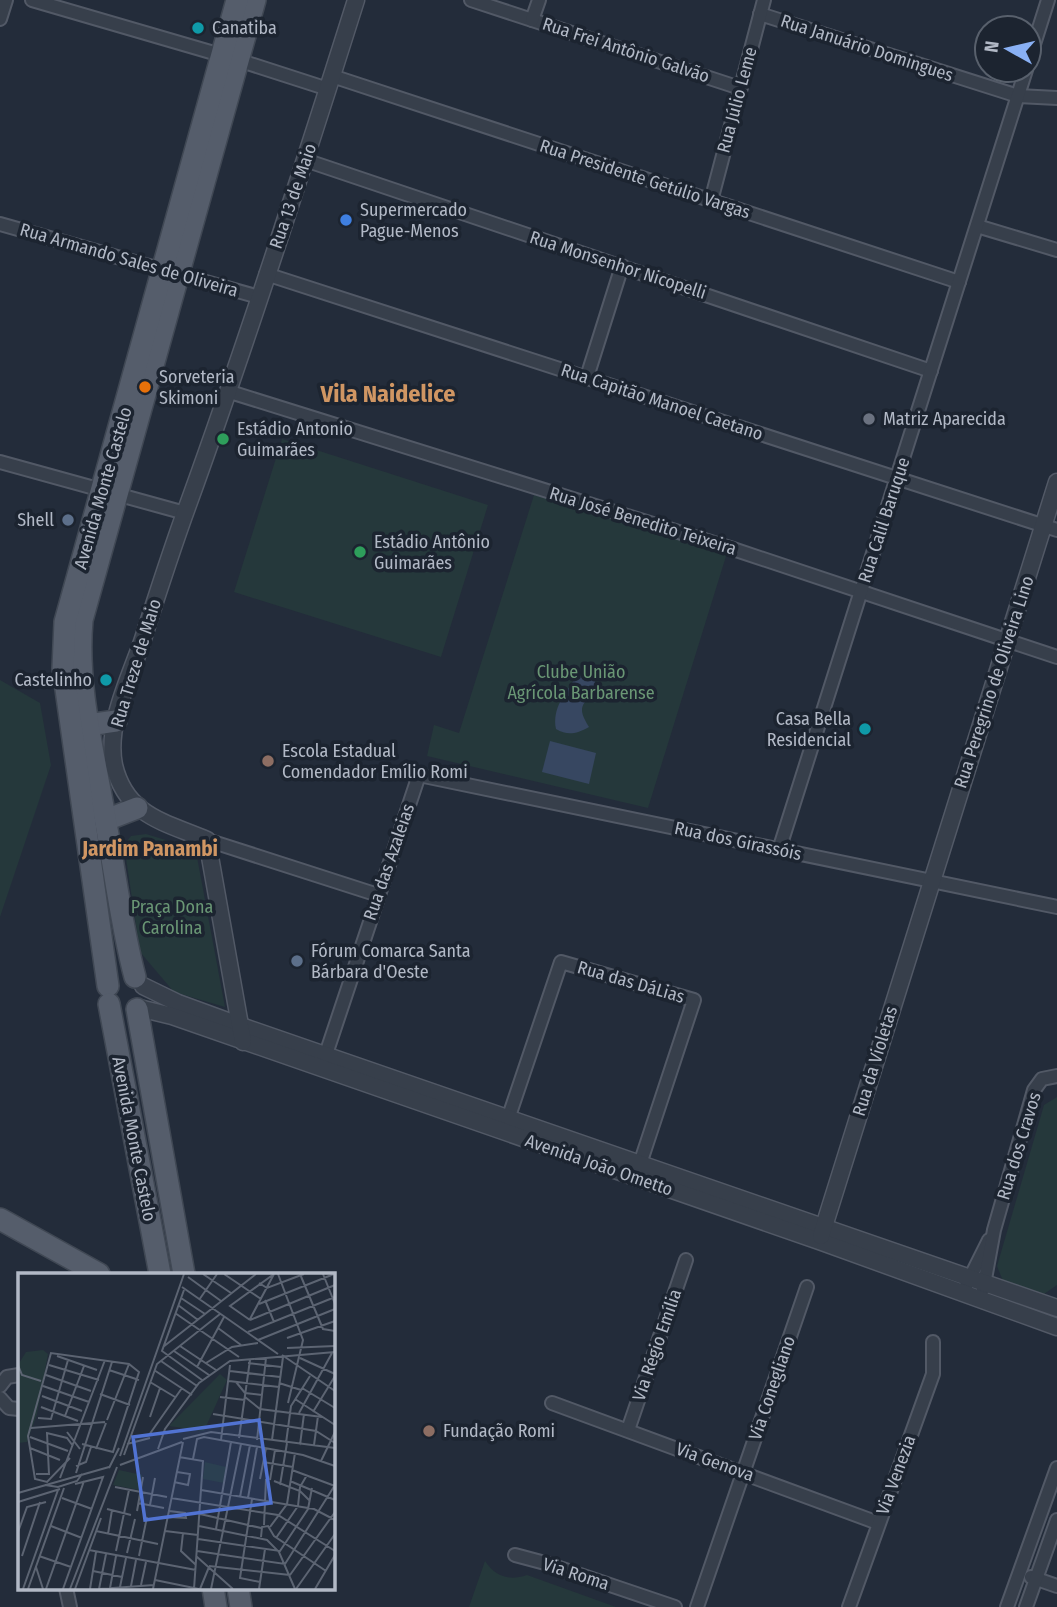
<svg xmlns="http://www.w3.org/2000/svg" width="1057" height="1607" font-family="'Fira Sans Condensed',sans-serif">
  <rect width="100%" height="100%" fill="#232c3a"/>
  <g fill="#25383b">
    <path d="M282,439L488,505L441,657L234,592Z"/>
    <path d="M534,495L727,553L648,808L427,756L434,725L459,733Z"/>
    <path d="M0,680L40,703L51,765L0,917Z"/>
    <path d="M146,834L169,841L197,857L225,1007L174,992L140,952L124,845L131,836Z"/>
    <path d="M1057,1097V1285L1044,1294L1003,1281L997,1266L1044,1105Z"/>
    <path d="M485,1561C496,1577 509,1581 527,1575L616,1607H469Z"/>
  </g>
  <g fill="#374761">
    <path d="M590,674L595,681L597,690C581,705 577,707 589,727C576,734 568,736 556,729C552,708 565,694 576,677Z"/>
    <path d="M550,741L596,753L589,784L542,772Z"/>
  </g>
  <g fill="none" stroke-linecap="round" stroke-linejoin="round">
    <defs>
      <g id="minor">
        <path d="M32,0L238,60L328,89"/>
        <path d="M471,0L740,88"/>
        <path d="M760,14L1018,96L1057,98"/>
        <path d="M0,19L6,0"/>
        <path d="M532,20L539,0"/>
        <path d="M1029,60L1048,0"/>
        <path d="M332,76L959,282"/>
        <path d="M305,160L931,371"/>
        <path d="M711,201L764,0"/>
        <path d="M0,224L259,297"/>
        <path d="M977,226L1057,250"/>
        <path d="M266,274L1057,530"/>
        <path d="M587,377L622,266"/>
        <path d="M227,391L733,549L1057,657"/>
        <path d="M0,462L185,513"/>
        <path d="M207,840L378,895"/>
        <path d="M779,850L1026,70"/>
        <path d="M323,1063L419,775L1057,907"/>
        <path d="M506,1125L561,962L694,1000L638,1170"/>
        <path d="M966,1286L989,1240"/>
        <path d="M983,1290L994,1230L1034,1090L1042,1079L1057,1076"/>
        <path d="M0,1386L7,1377L19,1375"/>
        <path d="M0,1398L9,1408L19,1409"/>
        <path d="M552,1403L878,1523"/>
        <path d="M628,1430L686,1260"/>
        <path d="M515,1555L545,1563L675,1607"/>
        <path d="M1031,1577L1057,1586"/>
        <path d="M66,1588L70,1607"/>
        <path d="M697,1607L807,1287"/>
        <path d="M849,1607L933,1374V1342"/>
        <path d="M1007,1607L1057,1468"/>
        <path d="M1026,1607L1057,1520"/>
      </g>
      <g id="tertiary">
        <path d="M143,986L178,1003L241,1026L1057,1308"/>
        <path d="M139,1008L172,1016L819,1241L1057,1327"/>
        <path d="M243,1042L207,840C165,822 126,816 114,765C106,725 129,679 142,642C157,595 172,548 189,502C249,336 303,168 356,0"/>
        <path d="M821,1236L1057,482"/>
      </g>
      <g id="primary">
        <path d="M88,725L116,721"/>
        <path d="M106,820L137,808"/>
        <path d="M135,977C121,925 115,871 105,818C94,753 76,686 82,620L255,0"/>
        <path d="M108,986L63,668L65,622L237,0"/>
        <path d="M109,1004L160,1274"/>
        <path d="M137,1009L184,1274"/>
        <path d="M0,1219L99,1274"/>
        <path d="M213,1588L216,1607"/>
        <path d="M238,1588L241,1607"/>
      </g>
    </defs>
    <use href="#minor" stroke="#525966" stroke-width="16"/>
    <use href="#tertiary" stroke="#525966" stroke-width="19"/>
    <use href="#primary" stroke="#404854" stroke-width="24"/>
    <use href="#minor" stroke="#373f4b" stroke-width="12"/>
    <use href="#tertiary" stroke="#373f4b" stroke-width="16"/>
    <use href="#primary" stroke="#555d6b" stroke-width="21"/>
  </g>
  <g fill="#0f9aa8" stroke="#1c2430" stroke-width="2.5">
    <circle cx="198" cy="28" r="7"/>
    <circle cx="106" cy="680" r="7"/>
    <circle cx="865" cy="729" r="7"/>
  </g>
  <circle fill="#3f7fe0" stroke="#1c2430" stroke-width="2.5" cx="346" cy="220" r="7"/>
  <circle fill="#e8710a" stroke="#1c2430" stroke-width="2.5" cx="145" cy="387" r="7"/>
  <circle fill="#6b7280" stroke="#1c2430" stroke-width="2.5" cx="869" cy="419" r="7"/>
  <g fill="#2e9e5b" stroke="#1c2430" stroke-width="2.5">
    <circle cx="223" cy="439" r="7"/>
    <circle cx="360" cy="552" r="7"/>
  </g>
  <g fill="#5c6f8a" stroke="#1c2430" stroke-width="2.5">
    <circle cx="68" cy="520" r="7"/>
    <circle cx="297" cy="961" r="7"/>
  </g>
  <g fill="#8d6e63" stroke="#1c2430" stroke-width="2.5">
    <circle cx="268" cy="761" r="7"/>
    <circle cx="429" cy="1431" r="7"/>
  </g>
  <g text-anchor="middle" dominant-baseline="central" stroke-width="7" stroke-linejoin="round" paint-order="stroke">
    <g font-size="18" fill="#b2b9c6" stroke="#1c2430" text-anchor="start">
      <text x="212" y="28">Canatiba</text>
      <text x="360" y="210">Supermercado<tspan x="360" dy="21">Pague-Menos</tspan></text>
      <text x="159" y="377">Sorveteria<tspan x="159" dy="21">Skimoni</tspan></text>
      <text x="883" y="419">Matriz Aparecida</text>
      <text x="237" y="429">Estádio Antonio<tspan x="237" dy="21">Guimarães</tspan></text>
      <text x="54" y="520" text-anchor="end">Shell</text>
      <text x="374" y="542">Estádio Antônio<tspan x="374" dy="21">Guimarães</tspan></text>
      <text x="92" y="680" text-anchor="end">Castelinho</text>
      <text x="851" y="719" text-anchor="end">Casa Bella<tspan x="851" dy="21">Residencial</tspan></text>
      <text x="282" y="751">Escola Estadual<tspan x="282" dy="21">Comendador Emílio Romi</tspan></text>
      <text x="311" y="951">Fórum Comarca Santa<tspan x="311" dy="21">Bárbara d'Oeste</tspan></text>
      <text x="443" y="1431">Fundação Romi</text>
    </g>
    <g font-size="18" fill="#b2b9c6" stroke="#1c2430">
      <text transform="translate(867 48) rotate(18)">Rua Januário Domingues</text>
      <text transform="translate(626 50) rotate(18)">Rua Frei Antônio Galvão</text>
      <text transform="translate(737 100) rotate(-75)">Rua Júlio Leme</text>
      <text transform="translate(645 179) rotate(18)">Rua Presidente Getúlio Vargas</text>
      <text transform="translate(293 196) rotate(-71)">Rua 13 de Maio</text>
      <text transform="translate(129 260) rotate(16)">Rua Armando Sales de Oliveira</text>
      <text transform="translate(618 265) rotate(18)">Rua Monsenhor Nicopelli</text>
      <text transform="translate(662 402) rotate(18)">Rua Capitão Manoel Caetano</text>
      <text transform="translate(103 488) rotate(-74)">Avenida Monte Castelo</text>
      <text transform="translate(884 520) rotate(-72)">Rua Calil Baruque</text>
      <text transform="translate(643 521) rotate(17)">Rua José Benedito Teixeira</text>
      <text transform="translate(136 663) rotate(-73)">Rua Treze de Maio</text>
      <text transform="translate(994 682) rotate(-72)">Rua Peregrino de Oliveira Lino</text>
      <text transform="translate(738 841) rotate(12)">Rua dos Girassóis</text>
      <text transform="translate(389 862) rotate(-71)">Rua das Azaleias</text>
      <text transform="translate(631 982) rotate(16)">Rua das DáLias</text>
      <text transform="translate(875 1061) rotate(-73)">Rua da Violetas</text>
      <text transform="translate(134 1139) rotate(79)">Avenida Monte Castelo</text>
      <text transform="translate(1019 1146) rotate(-73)">Rua dos Cravos</text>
      <text transform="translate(599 1165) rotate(19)">Avenida João Ometto</text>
      <text transform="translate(657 1345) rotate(-71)">Via Régio Emília</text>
      <text transform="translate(772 1388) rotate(-71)">Via Conegliano</text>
      <text transform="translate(715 1462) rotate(20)">Via Genova</text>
      <text transform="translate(896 1475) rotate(-70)">Via Venezia</text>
      <text transform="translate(576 1574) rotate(18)">Via Roma</text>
    </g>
    <g font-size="18" fill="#6a9775" stroke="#1c2430">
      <text x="581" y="672">Clube União<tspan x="581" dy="21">Agrícola Barbarense</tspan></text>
      <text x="172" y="907">Praça Dona<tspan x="172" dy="21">Carolina</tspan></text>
    </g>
    <g font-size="21" font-weight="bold" fill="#d09663" stroke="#1c2430">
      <text x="150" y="849">Jardim Panambi</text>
    </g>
    <g font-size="24" font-weight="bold" fill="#d09663" stroke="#1c2430">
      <text x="388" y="394">Vila Naidelice</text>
    </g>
  </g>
  <g transform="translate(18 1273)">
    <rect width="317" height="317" fill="#232c3a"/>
    <path d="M25,77L30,81L19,141L9,169L0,170V92L8,79ZM202,101L209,107L186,158L151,153ZM187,189L208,194L206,210L185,206ZM101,197L124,202L121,217L95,212Z" fill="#25383b"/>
    <path fill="none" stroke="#5c6472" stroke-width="2" d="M185,1L213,20M206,1L243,26M260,1L285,67L270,130M282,1L305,56L317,58M305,1L317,31M170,4L203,28M241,10L249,15L286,1M164,14L260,81M166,17L144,78L184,107M163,25L187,41M181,27L199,1M247,27L256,49M241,31L316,1M160,32L180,47M157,40L221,84M232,46L256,1M232,47L317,12M232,47L212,33L256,1M200,55L223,72M230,59L317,24M269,65L317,48M240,67L317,36M162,73L198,97M145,74L238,1M269,75L317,73M156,78L191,102M264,82L317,118M39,83L79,97M282,85L317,101M143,88L179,113M188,90L214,74L240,70M230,90L263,94M0,92L4,102L23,108M31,92L81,107M179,94L206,44M91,97L121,107M136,97L174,122M212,98L262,104M28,102L73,118M211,108L261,114M132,109L157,124M218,109L227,120L244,122M261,110L283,117M25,113L71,129M284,115L317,135M82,121L112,132M24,123L64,138M202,124L227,127M227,124L242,136L304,144M277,126L317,152M23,134L60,148M295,139L317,103M281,140L314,80M195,141L298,158L317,170M47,143L66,93M132,144L142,115M20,145L33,146L50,87M89,147L111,91M13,155L87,149M49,159L62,176M131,162L164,115M12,164L50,178M221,165L232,87M165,166L193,159L317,175M203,167L212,92M239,167L248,85M254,167L265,84M268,170L273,133L292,103M109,171L132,165M282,172L286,141M296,172L300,143M12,175L42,187M78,176L88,150M140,176L147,156L181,110L212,88L317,79M106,182L139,91L202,41M102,183L166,1M161,184L185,188L176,316M52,185L29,209L17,206L10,163L33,80L111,91L121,99L95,179L64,171M175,186L179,166L186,164L285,182L317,193M303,188L317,159M245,189L275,194M102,192L164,169M58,193L68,189L73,174M91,195L101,175M274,197L317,213M58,200L94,89M18,201H31L29,160L49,165L55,173M42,205L87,87M242,206L248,175M252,207L257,177M256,208L282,218L291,227M272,208L317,227M156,209L170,212L172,201L159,199M27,212L40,214L59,208L64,201M262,212L269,170M97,214L149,224M183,217L296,236L317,247M0,220L91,194M222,224L232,172M44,225L74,236M153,225L260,242L317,278M230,225L239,174M234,226L222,305L242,309M0,229L42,216M120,230L146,235M132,232L137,205M89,236L113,242M119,238L125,204M182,241L243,255M150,244L168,245L167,240L151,238M246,252L248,206M33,253L64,265M181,253L249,267L261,279L277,316M252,254L269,231L277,180M198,256L213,169M78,258L140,271M147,258L180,262M0,259L9,234L28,229M165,260L163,278L178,292M90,261L94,237M243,264L244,254L250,253L256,263L308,298M258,265L280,233L282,214L289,202M180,266L262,278L290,236L294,215M71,277L178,297M98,278L111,217M179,278L267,291L317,212M109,280L117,246M4,283L22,229M21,283L53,294M121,283L129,244M178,283L215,316M191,293L272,302M18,294L25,316M75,298L104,304M272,302L317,239M137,307L181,316M123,312L128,289M113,313L118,287M102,314L108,285M92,315L98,283M5,316L40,217M10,316L46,215M28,316L66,208M45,316L85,204L57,211M52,316L99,194M57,316L83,245M72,316L78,279M81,316L136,312M81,316L88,281M135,316L165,169M182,316L191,294M193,316L223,171M241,316L247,276M278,316L317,261M297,316L317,282"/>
    <path fill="#5173d2" fill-opacity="0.15" stroke="#5173d2" stroke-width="3.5" d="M241,147L253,230L127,247L115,164Z"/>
    <rect width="317" height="317" fill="none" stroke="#b2b9c6" stroke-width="3.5"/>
  </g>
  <g transform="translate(1008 49) rotate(278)"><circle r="33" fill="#1c2430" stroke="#58606c" stroke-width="2"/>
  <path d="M0-5L12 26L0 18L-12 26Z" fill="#89b0f4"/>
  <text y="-10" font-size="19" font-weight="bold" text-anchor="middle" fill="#b2b9c6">N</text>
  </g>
</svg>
